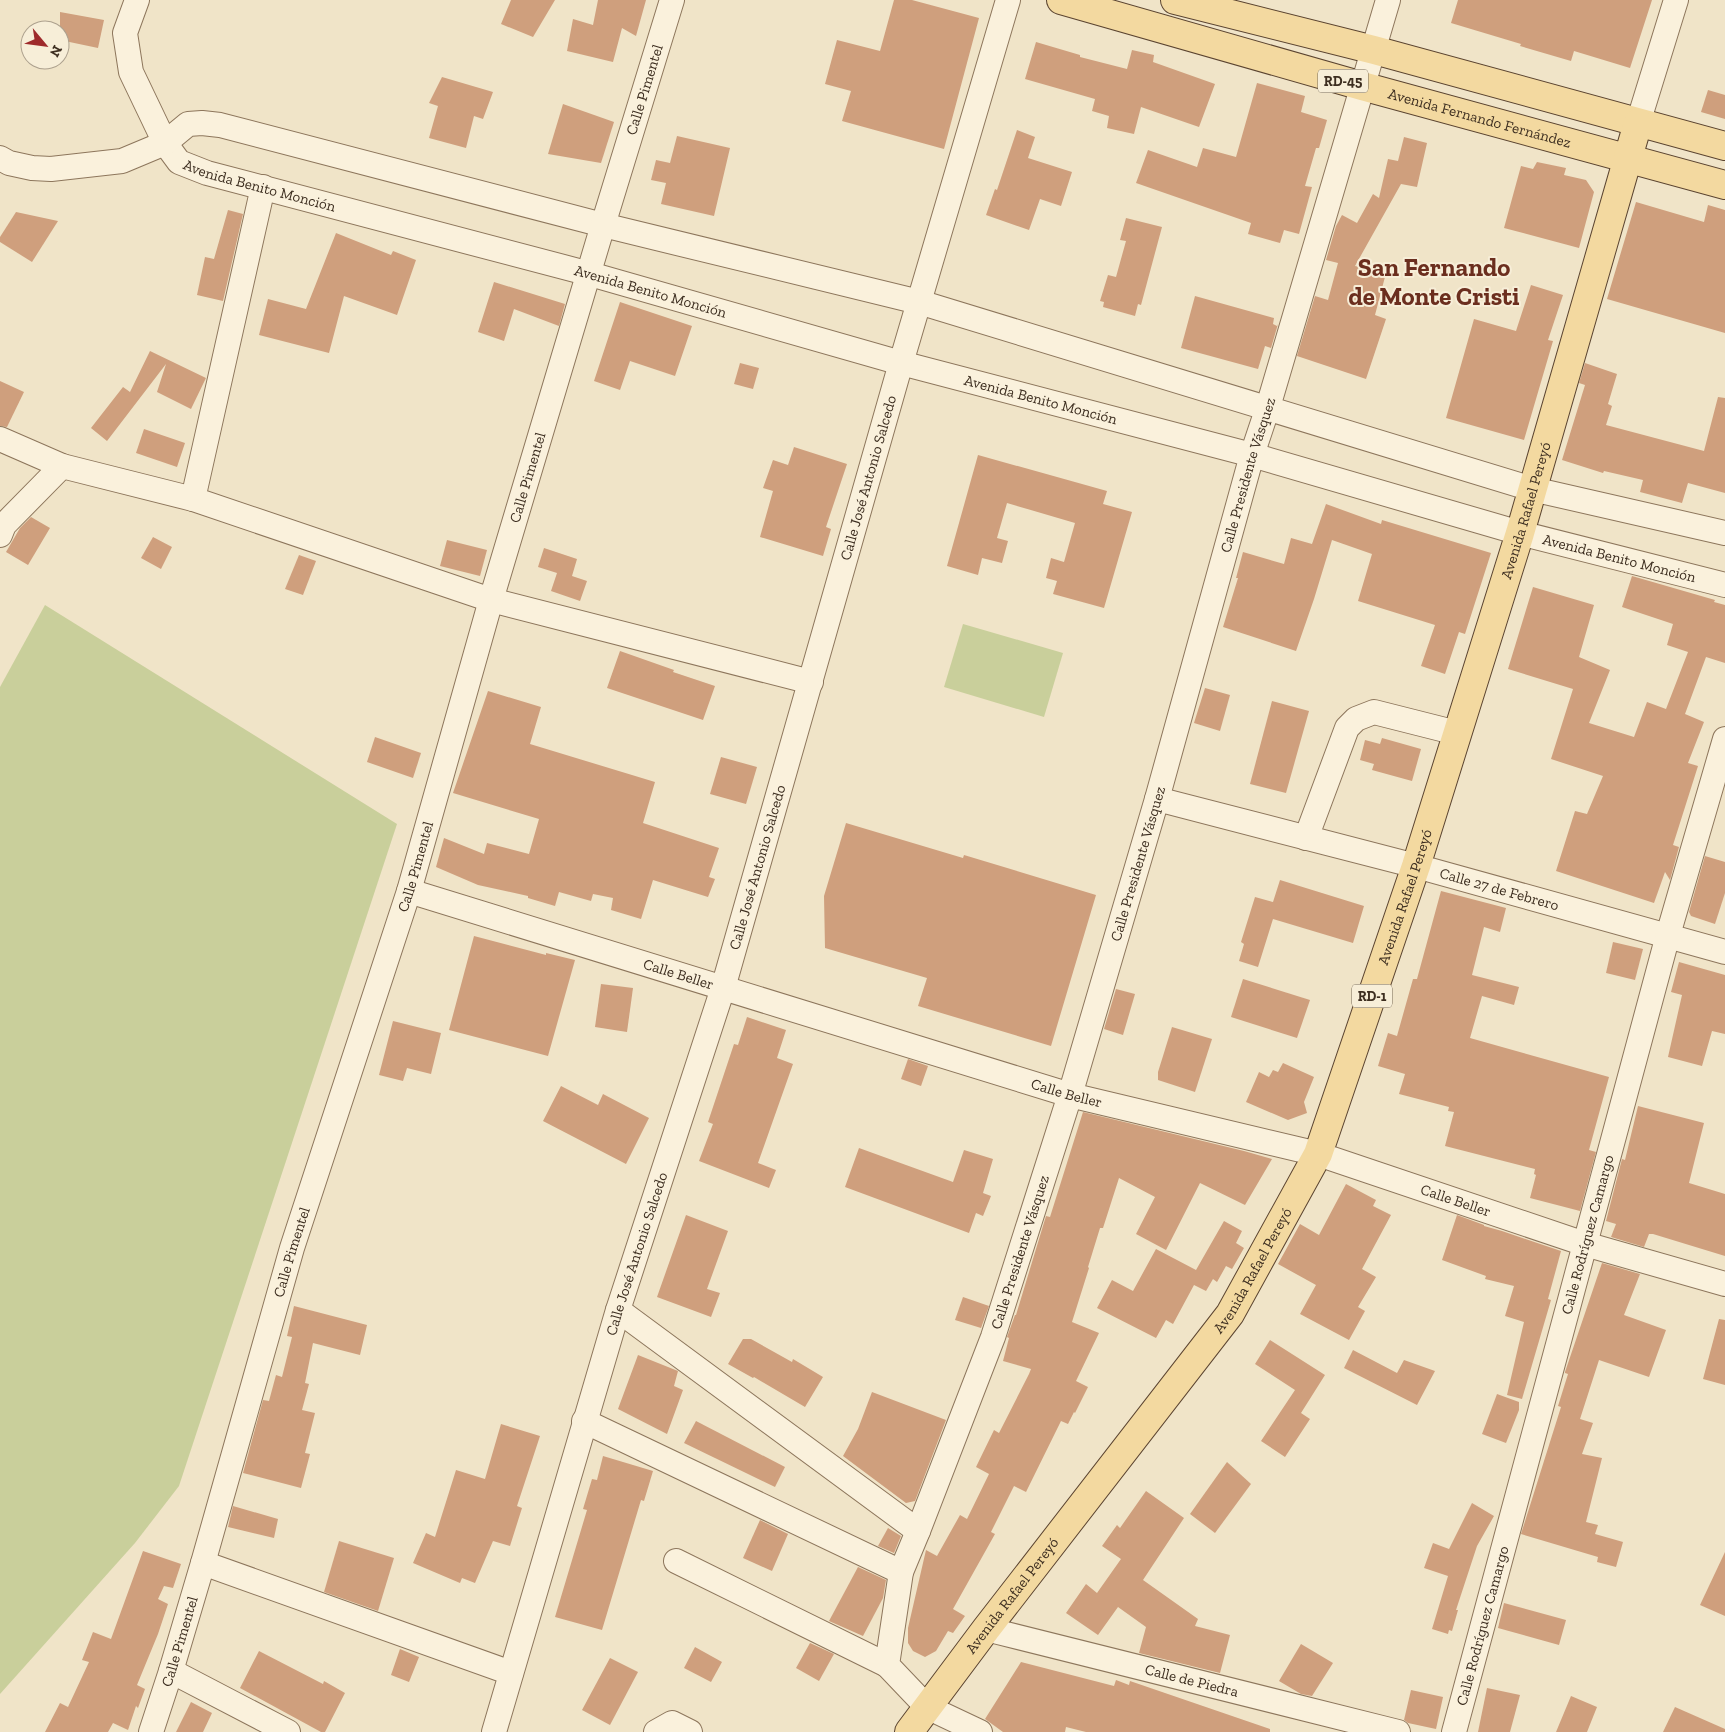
<svg xmlns="http://www.w3.org/2000/svg" width="1725" height="1732" font-family="'Zilla Slab',serif">
  <rect width="100%" height="100%" fill="#f0e4c8"/>
  <g fill="#c9cf9b">
    <path d="M45,605L397,824L179,1486L135,1543L0,1694V687Z"/>
    <path d="M963,624L1063,653L1044,717L944,687Z"/>
  </g>
  <g fill="#cf9f7d">
    <path d="M511,0H555L533,37L501,24Z"/>
    <path d="M598,0H646L636,36L622,28L613,62L567,51L573,19L593,25Z"/>
    <path d="M894,0H912L979,18L944,149L842,121L851,91L825,84L837,40L880,51Z"/>
    <path d="M1458,0H1652L1630,68L1574,51L1571,61L1520,46L1521,44L1451,23Z"/>
    <path d="M60,12L104,20L98,48L60,40Z"/>
    <path d="M1036,42L1080,55V57L1127,69L1132,50L1154,55L1153,62L1215,84L1199,127L1141,107L1134,134L1107,128L1109,116L1092,111L1095,99L1025,79Z"/>
    <path d="M442,77L493,92L483,119L474,116L466,148L429,138L438,106L429,103Z"/>
    <path d="M1257,83L1305,96L1301,112L1327,120L1319,148H1316L1305,186L1312,187L1299,234L1284,230L1280,243L1248,234L1251,223L1136,183L1148,150L1197,167L1203,148L1236,157Z"/>
    <path d="M1708,90L1725,95V119L1701,112Z"/>
    <path d="M563,104L614,122L601,163L548,154Z"/>
    <path d="M1017,130L1035,137L1028,158L1072,172L1061,206L1040,199L1029,230L986,215L995,189L997,190Z"/>
    <path d="M677,136L730,148L714,216L661,204L666,183L651,180L656,160L670,163Z"/>
    <path d="M1404,137L1427,143L1417,187L1401,184L1355,266L1386,273L1375,315L1386,319L1366,379L1297,356L1315,296L1328,300L1338,263L1326,260L1336,226L1342,215L1357,223L1373,194L1379,198L1388,159L1398,161Z"/>
    <path d="M1537,162L1566,168L1564,175L1586,180L1594,192L1579,248L1504,228L1521,166L1533,169Z"/>
    <path d="M1636,202L1704,222L1708,205L1725,210V333L1607,299Z"/>
    <path d="M228,210L243,214L223,301L197,295L205,257L214,259Z"/>
    <path d="M16,212L58,221L32,262L0,242V237Z"/>
    <path d="M1126,218L1162,227L1141,305L1138,304L1135,316L1103,307L1104,302L1100,301L1108,275L1116,277L1126,241L1120,240Z"/>
    <path d="M336,233L391,255L393,251L416,260L397,315L344,296L329,353L259,335L268,299L306,309Z"/>
    <path d="M494,282L565,304L559,326L514,309L504,341L478,332Z"/>
    <path d="M1531,285L1563,295L1548,340L1553,341L1524,440L1446,418L1474,319L1516,331Z"/>
    <path d="M1195,296L1274,318L1273,324L1277,326L1278,324L1271,348L1265,346L1258,369L1181,348Z"/>
    <path d="M620,302L692,326L675,376L630,361L620,390L594,381Z"/>
    <path d="M150,351L206,378L191,409L157,392L166,364L107,441L91,428L123,387L130,392Z"/>
    <path d="M740,363L759,368L753,389L734,384Z"/>
    <path d="M1585,363L1617,374L1608,404L1612,406L1606,425L1704,451L1718,397L1725,398V493L1688,483L1682,503L1640,492L1643,480L1604,471L1603,473L1562,460L1585,385L1579,383Z"/>
    <path d="M0,381L24,392L7,427L0,426Z"/>
    <path d="M144,429L185,443L177,467L136,453Z"/>
    <path d="M794,447L847,464L826,527L831,529L823,556L760,537L773,491L763,488L773,460L788,465Z"/>
    <path d="M978,455L1107,491L1103,504L1132,512L1104,608L1053,594L1057,581L1046,578L1051,558L1064,562L1075,523L1007,503L997,538L1008,541L1002,563L982,558L978,575L947,566Z"/>
    <path d="M1326,504L1381,524L1382,520L1491,553L1465,634L1459,632L1445,674L1421,666L1435,625L1358,601L1372,554L1332,540L1314,599L1296,651L1223,627L1238,578H1236L1243,552L1284,564L1291,538L1312,544Z"/>
    <path d="M31,517L50,528L28,565L6,552L20,528Z"/>
    <path d="M153,537L172,547L161,569L141,558Z"/>
    <path d="M447,540L487,550L480,576L440,566Z"/>
    <path d="M544,548L577,559L572,576L587,581L580,601L551,591L557,573L538,567Z"/>
    <path d="M299,555L316,561L303,595L285,589Z"/>
    <path d="M1632,576L1715,600L1714,602L1725,605V663L1706,657L1685,714L1704,722L1688,763L1698,766L1673,845L1679,847L1670,880L1665,872L1654,903L1556,871L1575,811L1587,814L1603,776L1551,759L1573,689L1508,669L1533,587L1594,605L1579,657L1610,670L1589,723L1634,737L1647,702L1666,709L1688,652L1667,645L1673,624L1622,607Z"/>
    <path d="M620,651L674,670L673,672L715,686L703,720L607,688Z"/>
    <path d="M1205,688L1230,695L1220,731L1194,723Z"/>
    <path d="M488,691L541,707L530,744L655,782L643,823L719,848L709,877L715,879L708,897L653,880L641,919L611,910L613,898L593,894L591,901L559,892L555,906L528,898V896L478,885L436,867L444,838L484,854L487,843L529,854L539,819L453,793Z"/>
    <path d="M1272,701L1309,711L1286,793L1250,784Z"/>
    <path d="M375,737L421,753L413,778L367,762Z"/>
    <path d="M1382,738L1421,749L1412,781L1372,770L1374,764L1360,760L1365,740L1380,744Z"/>
    <path d="M721,757L757,767L746,804L710,794Z"/>
    <path d="M846,823L963,858L964,855L1096,895L1051,1046L918,1006L927,978L825,948L824,896Z"/>
    <path d="M1705,856L1725,862V893L1715,924L1691,916L1689,912Z"/>
    <path d="M1280,880L1364,906L1353,943L1273,919L1258,967L1239,961L1244,944L1241,942L1255,897L1273,902Z"/>
    <path d="M1441,891L1506,908L1500,932L1484,927L1472,975L1519,987L1514,1005L1482,996L1470,1038L1609,1077L1589,1150L1596,1152L1580,1211L1530,1198L1536,1175L1534,1174L1535,1169L1445,1146L1454,1112L1448,1111L1449,1107L1399,1094L1405,1074L1378,1066L1388,1033L1397,1036L1413,979H1417Z"/>
    <path d="M474,936L546,955V953L575,960L548,1056L449,1030Z"/>
    <path d="M1613,942L1643,949L1635,980L1606,973Z"/>
    <path d="M1679,962L1725,975V1034L1712,1031L1702,1066L1668,1057L1682,995L1671,992Z"/>
    <path d="M1243,979L1310,1000L1297,1038L1231,1017Z"/>
    <path d="M601,984L633,988L627,1032L595,1027Z"/>
    <path d="M1116,989L1135,994L1123,1035L1104,1029Z"/>
    <path d="M747,1017L786,1030L777,1058L793,1064L758,1163L776,1170L769,1188L699,1161L713,1124L708,1122L734,1044L738,1045Z"/>
    <path d="M393,1021L441,1033L431,1074L407,1068L403,1081L379,1075Z"/>
    <path d="M1172,1027L1212,1039L1195,1092L1158,1080V1072Z"/>
    <path d="M908,1059L928,1066L921,1086L901,1079Z"/>
    <path d="M1283,1063L1314,1077L1304,1102L1307,1113L1288,1120L1246,1102L1259,1072L1269,1077L1273,1070L1278,1072Z"/>
    <path d="M561,1086L598,1105L603,1094L649,1118L626,1164L543,1121Z"/>
    <path d="M1638,1106L1704,1123L1689,1183L1725,1194V1256L1653,1234H1649L1644,1247L1611,1237L1616,1224L1606,1221L1622,1159L1625,1160Z"/>
    <path d="M1083,1112L1244,1151L1272,1159L1245,1205L1200,1183L1166,1250L1136,1234L1155,1197L1119,1178L1103,1228H1100L1088,1267L1089,1268L1072,1322L1099,1333L1076,1381L1088,1387L1075,1413L1074,1412L1068,1424L1061,1421L1026,1492L1014,1486L991,1532L995,1534L953,1609L965,1616L953,1633L948,1631L936,1651L925,1657L913,1651L908,1643V1628L926,1550L937,1556L960,1515L967,1519L989,1474L976,1467L994,1430L999,1433L1029,1374L1031,1369L1003,1361L1009,1338L1007,1337L1015,1315H1016L1046,1216L1050,1217Z"/>
    <path d="M859,1148L953,1182L964,1150L993,1159L983,1193L991,1196L983,1216L976,1213L969,1233L845,1187Z"/>
    <path d="M1346,1184L1376,1200L1373,1206L1391,1215L1362,1269L1376,1277L1358,1307L1365,1311L1349,1340L1300,1314L1316,1285L1278,1264L1300,1224L1319,1235Z"/>
    <path d="M686,1215L728,1231L707,1289L720,1293L711,1317L657,1297Z"/>
    <path d="M1457,1215L1484,1225V1226L1502,1231L1561,1251L1548,1299L1551,1300L1522,1399L1507,1395L1524,1322L1505,1316L1514,1286L1485,1279L1486,1276L1442,1260Z"/>
    <path d="M1224,1221L1242,1231L1236,1243L1244,1248L1232,1269L1226,1266L1217,1282L1213,1279L1206,1291L1194,1285L1173,1324L1166,1320L1156,1338L1097,1308L1112,1280L1133,1291L1156,1249L1196,1270Z"/>
    <path d="M1602,1263L1640,1274L1624,1315L1666,1330L1649,1377L1599,1360L1580,1419L1593,1423L1582,1454L1602,1458L1586,1522L1598,1525L1595,1534L1623,1542L1616,1567L1597,1562L1598,1557L1521,1534L1561,1407L1558,1406L1568,1374L1565,1373V1372Z"/>
    <path d="M963,1297L989,1306L981,1328L955,1320Z"/>
    <path d="M294,1306L367,1325L360,1355L313,1343L305,1383L309,1384L302,1410L315,1413L305,1453L310,1454L301,1488L243,1473L263,1400L269,1401L276,1375L282,1377L292,1337L287,1336Z"/>
    <path d="M1719,1319L1725,1320V1385L1703,1379Z"/>
    <path d="M743,1339H751L792,1362L793,1359L823,1377L805,1407L754,1377L753,1378L728,1364Z"/>
    <path d="M1270,1340L1325,1375L1301,1413L1310,1419L1285,1457L1261,1441L1295,1390L1255,1364Z"/>
    <path d="M1353,1350L1397,1373L1404,1360L1435,1371L1417,1405L1344,1368Z"/>
    <path d="M638,1355L678,1371L674,1386L683,1390L667,1434L618,1409Z"/>
    <path d="M872,1392L946,1420L915,1501L906,1503L843,1456L858,1429Z"/>
    <path d="M1497,1394L1519,1402V1410L1506,1443L1482,1434Z"/>
    <path d="M696,1421L785,1467L775,1487L684,1443Z"/>
    <path d="M501,1424L540,1436L517,1506L522,1508L510,1546L493,1541L475,1583L462,1578L460,1583L413,1563L426,1533L435,1537L456,1470L485,1479Z"/>
    <path d="M603,1456L653,1471L644,1501L641,1500L602,1630L555,1617L587,1510L583,1509L592,1479L597,1480Z"/>
    <path d="M1227,1462L1251,1484L1215,1533L1190,1514Z"/>
    <path d="M1146,1491L1184,1518L1143,1580L1198,1619L1195,1626L1230,1635L1220,1673L1139,1653L1146,1627L1118,1607L1098,1635L1066,1613L1086,1584L1097,1593L1121,1559L1102,1546L1117,1525L1120,1528Z"/>
    <path d="M1472,1503L1494,1516L1477,1546L1456,1610H1458L1452,1631L1449,1630L1448,1634L1432,1629L1448,1576L1424,1568L1433,1543L1449,1549Z"/>
    <path d="M233,1506L278,1519L274,1538L228,1527Z"/>
    <path d="M760,1520L788,1534L772,1571L743,1558Z"/>
    <path d="M888,1528L901,1536L894,1553L878,1546Z"/>
    <path d="M339,1541L394,1558L378,1611L324,1592Z"/>
    <path d="M143,1551L181,1564L173,1588L164,1586L158,1599L168,1604L158,1634L137,1685L145,1689L138,1708L136,1706L128,1730L113,1723L108,1732H45L60,1703L68,1707L89,1662L82,1660L93,1632L111,1639Z"/>
    <path d="M1725,1552V1616L1700,1605Z"/>
    <path d="M858,1567L886,1580L883,1598L863,1636L829,1621Z"/>
    <path d="M1504,1603L1566,1620L1559,1645L1498,1628Z"/>
    <path d="M810,1643L834,1654L819,1681L796,1668Z"/>
    <path d="M1301,1644L1333,1663L1312,1696L1301,1694L1279,1681Z"/>
    <path d="M695,1647L722,1662L711,1682L684,1668Z"/>
    <path d="M400,1649L419,1657L409,1682L391,1675Z"/>
    <path d="M259,1651L323,1684L324,1681L345,1693L325,1732H321L240,1688Z"/>
    <path d="M610,1658L638,1672L610,1725L582,1710Z"/>
    <path d="M1021,1662L1114,1686L1116,1680L1129,1685L1130,1681L1270,1729V1732H1086L1066,1727L1065,1732H1003L985,1719Z"/>
    <path d="M1487,1688L1520,1695L1510,1732H1478Z"/>
    <path d="M1411,1690L1443,1697L1436,1729L1408,1723L1404,1720Z"/>
    <path d="M1571,1696L1597,1707L1587,1732H1556Z"/>
    <path d="M191,1702L212,1713L203,1732H176Z"/>
    <path d="M1675,1707L1725,1729V1732H1663Z"/>
  </g>
  <g fill="none" stroke-linecap="round" stroke-linejoin="round">
    <defs>
      <g id="minor">
        <path id="s1" d="M137,0L125,33L131,72L165,143L179,162L207,173L590,274L901,363L1252,455L1520,533L1725,585"/>
        <path d="M1638,123L1676,0"/>
        <path d="M0,158L9,163L32,168L51,169L122,161L165,143L188,124L202,123L220,125L603,225L919,302L1532,489L1725,533"/>
        <path d="M0,439L62,466L193,499L491,600L811,682"/>
        <path d="M193,499L263,187"/>
        <path d="M0,535L4,525L62,466"/>
        <path id="s2" d="M1157,799L1416,866L1725,952"/>
        <path d="M1306,838L1347,728L1356,719L1374,712L1457,733"/>
        <path id="s3" d="M409,891L1070,1095L1318,1154L1585,1244L1725,1284"/>
        <path d="M618,1310L918,1531"/>
        <path d="M584,1421L901,1572"/>
        <path d="M676,1561L887,1665"/>
        <path d="M203,1563L511,1673"/>
        <path id="s4" d="M986,1629L1398,1732"/>
        <path d="M171,1671L288,1732"/>
        <path id="s5" d="M151,1732L171,1671L203,1563L292,1248L409,891L491,600L603,225L672,0"/>
        <path id="s6" d="M494,1732L618,1310L723,988L901,363L1008,0"/>
        <path d="M656,1732L672,1723L690,1732"/>
        <path id="s7" d="M980,1732L927,1707L887,1665L901,1572L918,1531L993,1337L1070,1095L1157,799L1252,455L1268,407L1388,0"/>
        <path id="s8" d="M1454,1732L1668,935L1725,739"/>
      </g>
      <g id="major">
        <path id="s9" d="M1061,0L1362,86L1725,185"/>
        <path d="M1175,0L1374,50L1725,146"/>
        <path id="s10" d="M909,1732L986,1629L1230,1314L1318,1154L1416,866L1520,533L1638,123"/>
      </g>
    </defs>
    <use href="#minor" stroke="#8d765c" stroke-width="26"/>
    <use href="#major" stroke="#5b4430" stroke-width="30"/>
    <use href="#minor" stroke="#faf1dc" stroke-width="24"/>
    <use href="#major" stroke="#f3d9a0" stroke-width="28"/>
  </g>
  <g text-anchor="middle" dominant-baseline="central" stroke-width="4" stroke-linejoin="round" paint-order="stroke">
    <g fill="#f7eed8" stroke="#756857" stroke-width="1">
      <rect x="1318" y="69.5" width="50" height="23" rx="4"/>
      <rect x="1352" y="984.5" width="40" height="23" rx="4"/>
    </g>
    <g font-size="14" font-weight="bold" fill="#3d2e20">
      <text x="1343" y="81">RD-45</text>
      <text x="1372" y="996">RD-1</text>
    </g>
    <g font-size="15" fill="#3d2e20" stroke="#f7eed8">
      <text stroke="none"><textPath href="#s5" startOffset="1715">Calle Pimentel</textPath></text>
      <text stroke="none"><textPath href="#s9" startOffset="435">Avenida Fernando Fernández</textPath></text>
      <text stroke="none"><textPath href="#s1" startOffset="261">Avenida Benito Monción</textPath></text>
      <text stroke="none"><textPath href="#s1" startOffset="666">Avenida Benito Monción</textPath></text>
      <text stroke="none"><textPath href="#s1" startOffset="1071">Avenida Benito Monción</textPath></text>
      <text stroke="none"><textPath href="#s7" startOffset="1362">Calle Presidente Vásquez</textPath></text>
      <text stroke="none"><textPath href="#s5" startOffset="1310">Calle Pimentel</textPath></text>
      <text stroke="none"><textPath href="#s6" startOffset="1309">Calle José Antonio Salcedo</textPath></text>
      <text stroke="none"><textPath href="#s10" startOffset="1386">Avenida Rafael Pereyó</textPath></text>
      <text stroke="none"><textPath href="#s1" startOffset="1671">Avenida Benito Monción</textPath></text>
      <text stroke="none"><textPath href="#s7" startOffset="958">Calle Presidente Vásquez</textPath></text>
      <text stroke="none"><textPath href="#s5" startOffset="905">Calle Pimentel</textPath></text>
      <text stroke="none"><textPath href="#s6" startOffset="904">Calle José Antonio Salcedo</textPath></text>
      <text stroke="none"><textPath href="#s2" startOffset="354">Calle 27 de Febrero</textPath></text>
      <text stroke="none"><textPath href="#s10" startOffset="981">Avenida Rafael Pereyó</textPath></text>
      <text stroke="none"><textPath href="#s3" startOffset="282">Calle Beller</textPath></text>
      <text stroke="none"><textPath href="#s3" startOffset="688">Calle Beller</textPath></text>
      <text stroke="none"><textPath href="#s3" startOffset="1092">Calle Beller</textPath></text>
      <text stroke="none"><textPath href="#s8" startOffset="515">Calle Rodríguez Camargo</textPath></text>
      <text stroke="none"><textPath href="#s7" startOffset="552">Calle Presidente Vásquez</textPath></text>
      <text stroke="none"><textPath href="#s5" startOffset="500">Calle Pimentel</textPath></text>
      <text stroke="none"><textPath href="#s6" startOffset="499">Calle José Antonio Salcedo</textPath></text>
      <text stroke="none"><textPath href="#s10" startOffset="576">Avenida Rafael Pereyó</textPath></text>
      <text stroke="none"><textPath href="#s10" startOffset="171">Avenida Rafael Pereyó</textPath></text>
      <text stroke="none"><textPath href="#s8" startOffset="110">Calle Rodríguez Camargo</textPath></text>
      <text stroke="none"><textPath href="#s5" startOffset="95">Calle Pimentel</textPath></text>
      <text stroke="none"><textPath href="#s4" startOffset="212">Calle de Piedra</textPath></text>
    </g>
    <g font-size="25" font-weight="bold" fill="#6b2e1e" stroke="#f7eed8">
      <text x="1434" y="267">San Fernando<tspan x="1434" dy="29">de Monte Cristi</tspan></text>
    </g>
  </g>
  <g transform="translate(45 45) rotate(119)"><circle r="24" fill="#f7eed8" stroke="#ada18e"/>
  <path d="M0-4L9 19L0 12L-9 19Z" fill="#9e2a2b"/>
  <text y="-8" font-size="14" font-weight="bold" text-anchor="middle" fill="#3d2e20">N</text>
  </g>
</svg>
